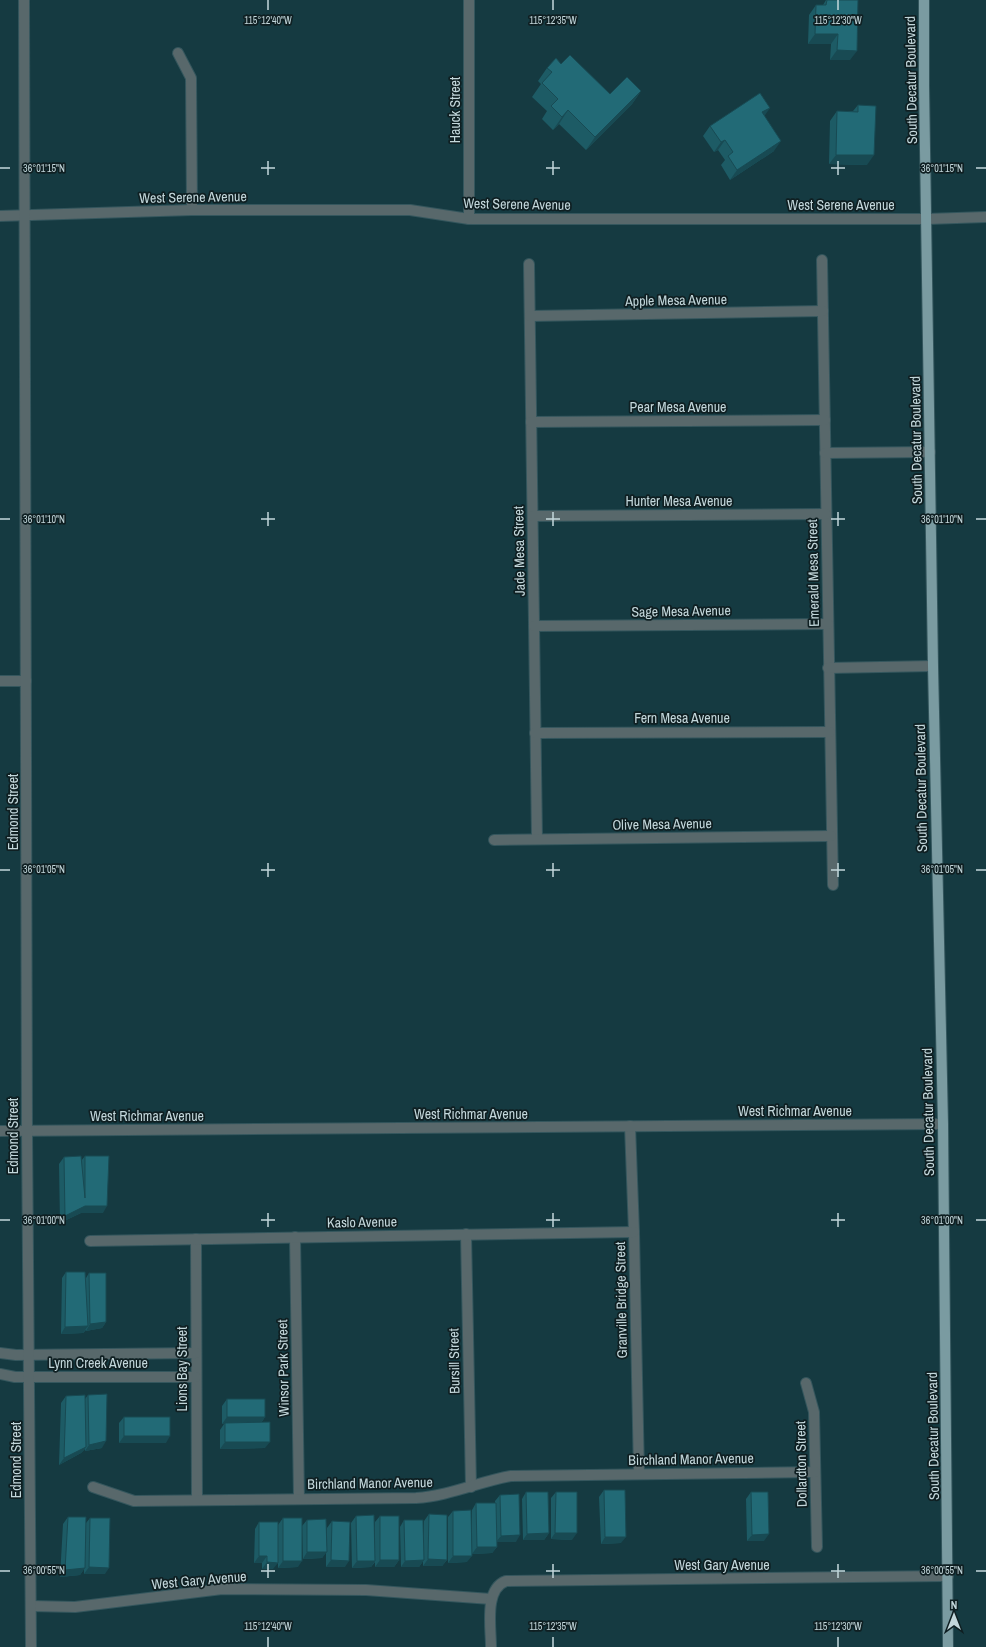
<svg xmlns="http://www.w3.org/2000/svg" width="986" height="1647" font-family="'Archivo Narrow',sans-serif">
  <rect width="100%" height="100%" fill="#153a41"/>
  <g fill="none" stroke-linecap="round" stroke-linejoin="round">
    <defs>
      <g id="minor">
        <path d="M178,53L191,78L192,210"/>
        <path d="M0,216L192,210H410L469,219H927"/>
        <path d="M469,219V0"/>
        <path d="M822,260L833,885"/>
        <path d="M529,264L537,839"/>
        <path d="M530,316L823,311"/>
        <path d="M531,422L825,420"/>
        <path d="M825,453L930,452"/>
        <path d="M533,516L826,514"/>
        <path d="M534,626L828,624"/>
        <path d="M828,668L933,666"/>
        <path d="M0,681H26"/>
        <path d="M535,733L830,732"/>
        <path d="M494,840L831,836"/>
        <path d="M630,1126L634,1232L639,1474"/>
        <path d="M0,1131L943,1124"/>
        <path d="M466,1234L471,1487"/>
        <path d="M295,1237L299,1499"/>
        <path d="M196,1239L197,1500"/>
        <path d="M90,1241L634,1232"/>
        <path d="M0,1353L16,1355L196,1353"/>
        <path d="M0,1374L15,1377H196"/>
        <path d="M806,1383L814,1412L817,1547"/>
        <path d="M93,1487L134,1501L416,1498C449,1496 478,1482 511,1476L815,1472"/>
        <path d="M31,1606L75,1607L222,1589L366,1590L491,1599"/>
        <path d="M491,1647C491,1627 484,1589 506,1581L948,1576"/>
      </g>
      <g id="tertiary">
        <path d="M24,0L27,1131L31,1647"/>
        <path d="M927,219L986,217"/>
      </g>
      <path id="primary" d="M924,0V85L933,666L943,1124L948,1647"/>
    </defs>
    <use href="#minor" stroke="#34565d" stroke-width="12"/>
    <use href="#tertiary" stroke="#34565d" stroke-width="12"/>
    <use href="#primary" stroke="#34565d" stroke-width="12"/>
    <use href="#minor" stroke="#58686b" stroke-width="10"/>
    <use href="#tertiary" stroke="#58686b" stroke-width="10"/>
    <use href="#primary" stroke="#7a9ba1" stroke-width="10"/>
  </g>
  <g fill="#1d5b65">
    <path d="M826,0H858L850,60H830L831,44H808L809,15L816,5H823Z"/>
    <path d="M561,64L610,94L641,91L632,104L586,150L559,124L553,130L542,119L547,111L532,97L541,84L538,81L547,68Z"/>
    <path d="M858,105L867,165L829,164L830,121L837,111H853Z"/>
    <path d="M764,115L774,151L730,180L721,165L725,160L718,150L714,152L703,136L710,126Z"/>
    <path d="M85,1156L103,1213H81L60,1223L59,1164L64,1157L81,1161Z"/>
    <path d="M66,1272L86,1278L89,1273L106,1322L102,1328L86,1331V1330L83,1333L61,1334L62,1278Z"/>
    <path d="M88,1395L102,1448L85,1451V1449L81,1453L59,1465L61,1403L66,1396L85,1399Z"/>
    <path d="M227,1399L265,1417L261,1423L265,1448L220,1449V1430L224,1424H222V1406Z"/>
    <path d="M124,1417L166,1443H119V1423Z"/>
    <path d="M604,1490L621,1543L601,1544L599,1497Z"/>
    <path d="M526,1492L549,1533L544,1540H523L522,1499Z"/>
    <path d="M556,1492L572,1540L551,1539V1498Z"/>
    <path d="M751,1492L764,1541H747L746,1499Z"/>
    <path d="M500,1495L516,1542H497V1547L492,1553L472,1554V1510L476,1503H495V1501Z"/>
    <path d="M453,1511L467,1562L448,1563V1517Z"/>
    <path d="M429,1514L447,1560L442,1566H423V1561L419,1567H401L400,1527L404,1520L424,1542V1521Z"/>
    <path d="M356,1516L375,1544V1522L380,1516L399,1560L394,1567H375V1562L371,1567L352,1568L351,1523Z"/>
    <path d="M68,1517L86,1523L90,1518L105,1574H84V1569L80,1575L60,1577L63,1524Z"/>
    <path d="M283,1518L298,1567L278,1568V1533L273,1569H262V1563H254L255,1529L259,1522L278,1525Z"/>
    <path d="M307,1520L327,1547V1528L332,1521L345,1567H326V1552L322,1558L303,1559L302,1526Z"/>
  </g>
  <g fill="#184a53">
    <path d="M815,34H838L831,44H808Z"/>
    <path d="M837,50L857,51L850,60H830Z"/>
    <path d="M641,91L632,104L586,150L595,137Z"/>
    <path d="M770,108L763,118L762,112Z"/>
    <path d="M568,110L559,124L553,130L562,117Z"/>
    <path d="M725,140L718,150L714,152L721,142Z"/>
    <path d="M781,141L774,151L730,180L737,170Z"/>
    <path d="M836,155H874L867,165L829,164Z"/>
    <path d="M85,1206H107L103,1213H81L60,1223L65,1216Z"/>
    <path d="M106,1322L102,1328L86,1331L90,1324Z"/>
    <path d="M88,1326L83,1333L61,1334L65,1327Z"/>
    <path d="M227,1417H265L260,1424H222Z"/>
    <path d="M124,1436H170L166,1443H119Z"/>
    <path d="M106,1441L102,1448L85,1451L89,1445Z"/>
    <path d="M225,1442H270L265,1448L220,1449Z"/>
    <path d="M86,1447L81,1453L59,1465L64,1458Z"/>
    <path d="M549,1533L544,1540H523L527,1534Z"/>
    <path d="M555,1533H577L572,1540L551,1539Z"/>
    <path d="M769,1534L764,1541H747L752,1535Z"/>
    <path d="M520,1535L516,1542H496L501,1536Z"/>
    <path d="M605,1537H626L621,1543L601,1544Z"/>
    <path d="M477,1547H497L492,1553L472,1554Z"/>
    <path d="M307,1552H327L322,1558L303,1559Z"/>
    <path d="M259,1556H267L262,1563H254Z"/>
    <path d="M453,1556H472L467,1562L448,1563Z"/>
    <path d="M428,1559L447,1560L442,1566H423Z"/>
    <path d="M331,1560L349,1561L345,1567H326Z"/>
    <path d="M380,1560H399L394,1567H375Z"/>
    <path d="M424,1560L419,1567H401L405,1561Z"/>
    <path d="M283,1561H302L298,1567L278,1568Z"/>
    <path d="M357,1561H375L371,1567L352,1568Z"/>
    <path d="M267,1562L278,1563L273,1569H262Z"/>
    <path d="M89,1567L109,1568L105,1574H84Z"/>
    <path d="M85,1568L80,1575L60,1577L65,1570Z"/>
  </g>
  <g fill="#226a76" stroke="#184a53">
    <path d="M827,0H858L857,51L837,50L838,34H815L816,5H826Z"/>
    <path d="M570,55L610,94L627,77L641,91L595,137L568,110L562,117L551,106L558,99L542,83L552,72L547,68L556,58L561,64Z"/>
    <path d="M760,93L770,108L762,112L781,141L737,170L728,156L733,152L725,140L721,142L710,126Z"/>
    <path d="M858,105L876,106L874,155H836L837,111L858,112Z"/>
    <path d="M81,1156L85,1198V1156H109L107,1206H85L65,1216L64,1157Z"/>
    <path d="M66,1272H85L88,1326L65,1327Z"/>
    <path d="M89,1273H106V1322L90,1324Z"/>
    <path d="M107,1394L106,1441L89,1445L88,1395Z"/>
    <path d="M85,1395L86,1447L64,1458L66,1396Z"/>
    <rect x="227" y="1399" width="38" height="18"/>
    <rect x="124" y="1417" width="46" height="19"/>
    <path d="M270,1422V1442H225V1423Z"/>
    <path d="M604,1490H625L626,1537H605Z"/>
    <path d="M526,1492H548L549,1533L527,1534Z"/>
    <path d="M556,1492H577V1533H555Z"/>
    <path d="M751,1492H768L769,1534L752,1535Z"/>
    <path d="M519,1494L520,1535L501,1536L500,1495Z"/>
    <path d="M476,1503H496L497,1547H477Z"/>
    <path d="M471,1510L472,1556H453V1511Z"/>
    <path d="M429,1514L447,1515V1560L428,1559Z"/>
    <path d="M374,1515L375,1561H357L356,1516Z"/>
    <rect x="380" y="1516" width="19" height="44"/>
    <path d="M68,1517H86L85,1568L65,1570Z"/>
    <path d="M90,1518H110L109,1568L89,1567Z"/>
    <rect x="283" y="1518" width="19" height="43"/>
    <path d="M326,1519L327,1552H307V1520Z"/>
    <path d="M404,1520H423L424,1560L405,1561Z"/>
    <path d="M332,1521L350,1522L349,1561L331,1560Z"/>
    <path d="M259,1522H278V1563L267,1562V1556H259Z"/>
  </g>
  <path fill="none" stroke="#c3d7db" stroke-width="1.5" d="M268,0V10M553,0V10M838,0V10M268,161V175M553,161V175M838,161V175M0,168H10M261,168H275M546,168H560M831,168H845M976,168H986M268,512V526M553,512V526M838,512V526M0,519H10M261,519H275M546,519H560M831,519H845M976,519H986M268,863V877M553,863V877M838,863V877M0,870H10M261,870H275M546,870H560M831,870H845M976,870H986M268,1213V1227M553,1213V1227M838,1213V1227M0,1220H10M261,1220H275M546,1220H560M831,1220H845M976,1220H986M268,1564V1578M553,1564V1578M838,1564V1578M0,1571H10M261,1571H275M546,1571H560M831,1571H845M976,1571H986M268,1637V1647M553,1637V1647M838,1637V1647"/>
  <g text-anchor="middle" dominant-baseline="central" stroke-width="3.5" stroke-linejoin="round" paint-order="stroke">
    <g font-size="14" fill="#c3d7db" stroke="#0f1f22">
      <text transform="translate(911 80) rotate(-91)">South Decatur Boulevard</text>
      <text transform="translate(455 110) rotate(-90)">Hauck Street</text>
      <text transform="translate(193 197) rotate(-1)">West Serene Avenue</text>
      <text transform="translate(517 204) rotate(1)">West Serene Avenue</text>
      <text x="841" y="205">West Serene Avenue</text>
      <text transform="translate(676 300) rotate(-1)">Apple Mesa Avenue</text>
      <text x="678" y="407">Pear Mesa Avenue</text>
      <text transform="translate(916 440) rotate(-91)">South Decatur Boulevard</text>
      <text x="679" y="501">Hunter Mesa Avenue</text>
      <text transform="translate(519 551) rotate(-91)">Jade Mesa Street</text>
      <text transform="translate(813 573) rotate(-91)">Emerald Mesa Street</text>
      <text transform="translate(681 611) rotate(-1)">Sage Mesa Avenue</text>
      <text x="682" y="718">Fern Mesa Avenue</text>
      <text transform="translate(921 788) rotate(-91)">South Decatur Boulevard</text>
      <text transform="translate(13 812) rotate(-90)">Edmond Street</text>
      <text transform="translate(662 824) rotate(-1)">Olive Mesa Avenue</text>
      <text x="795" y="1111">West Richmar Avenue</text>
      <text transform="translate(928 1112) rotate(-91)">South Decatur Boulevard</text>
      <text x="471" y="1114">West Richmar Avenue</text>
      <text x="147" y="1116">West Richmar Avenue</text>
      <text transform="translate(13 1136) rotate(-90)">Edmond Street</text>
      <text transform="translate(362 1222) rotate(-1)">Kaslo Avenue</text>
      <text transform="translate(621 1300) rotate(-91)">Granville Bridge Street</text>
      <text transform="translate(454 1361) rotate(-91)">Bursill Street</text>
      <text x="98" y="1363">Lynn Creek Avenue</text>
      <text transform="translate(283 1368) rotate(-91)">Winsor Park Street</text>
      <text transform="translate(182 1369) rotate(-90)">Lions Bay Street</text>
      <text transform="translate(933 1436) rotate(-91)">South Decatur Boulevard</text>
      <text transform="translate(691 1459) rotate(-1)">Birchland Manor Avenue</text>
      <text transform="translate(16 1460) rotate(-90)">Edmond Street</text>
      <text transform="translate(801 1464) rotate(-91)">Dollardton Street</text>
      <text transform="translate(370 1483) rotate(-1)">Birchland Manor Avenue</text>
      <text x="722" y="1565">West Gary Avenue</text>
      <text transform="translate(199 1580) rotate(-5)">West Gary Avenue</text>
    </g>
  </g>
  <g font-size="10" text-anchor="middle" fill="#c3d7db" stroke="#0f1f22" stroke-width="3.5" stroke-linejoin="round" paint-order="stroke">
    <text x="268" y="24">115°12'40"W</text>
    <text x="553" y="24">115°12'35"W</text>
    <text x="838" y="24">115°12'30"W</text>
    <text x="44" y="172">36°01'15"N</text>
    <text x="942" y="172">36°01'15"N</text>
    <text x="44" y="523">36°01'10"N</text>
    <text x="942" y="523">36°01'10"N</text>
    <text x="44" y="873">36°01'05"N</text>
    <text x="942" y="873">36°01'05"N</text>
    <text x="44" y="1224">36°01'00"N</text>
    <text x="942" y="1224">36°01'00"N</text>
    <text x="44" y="1574">36°00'55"N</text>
    <text x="942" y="1574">36°00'55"N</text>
    <text x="268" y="1630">115°12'40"W</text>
    <text x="553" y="1630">115°12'35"W</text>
    <text x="838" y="1630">115°12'30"W</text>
  </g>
  <g transform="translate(954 1615)" stroke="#0f1f22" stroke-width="3" paint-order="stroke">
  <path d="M0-3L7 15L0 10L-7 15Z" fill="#c3d7db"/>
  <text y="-6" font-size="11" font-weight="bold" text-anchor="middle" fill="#c3d7db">N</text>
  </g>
</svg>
